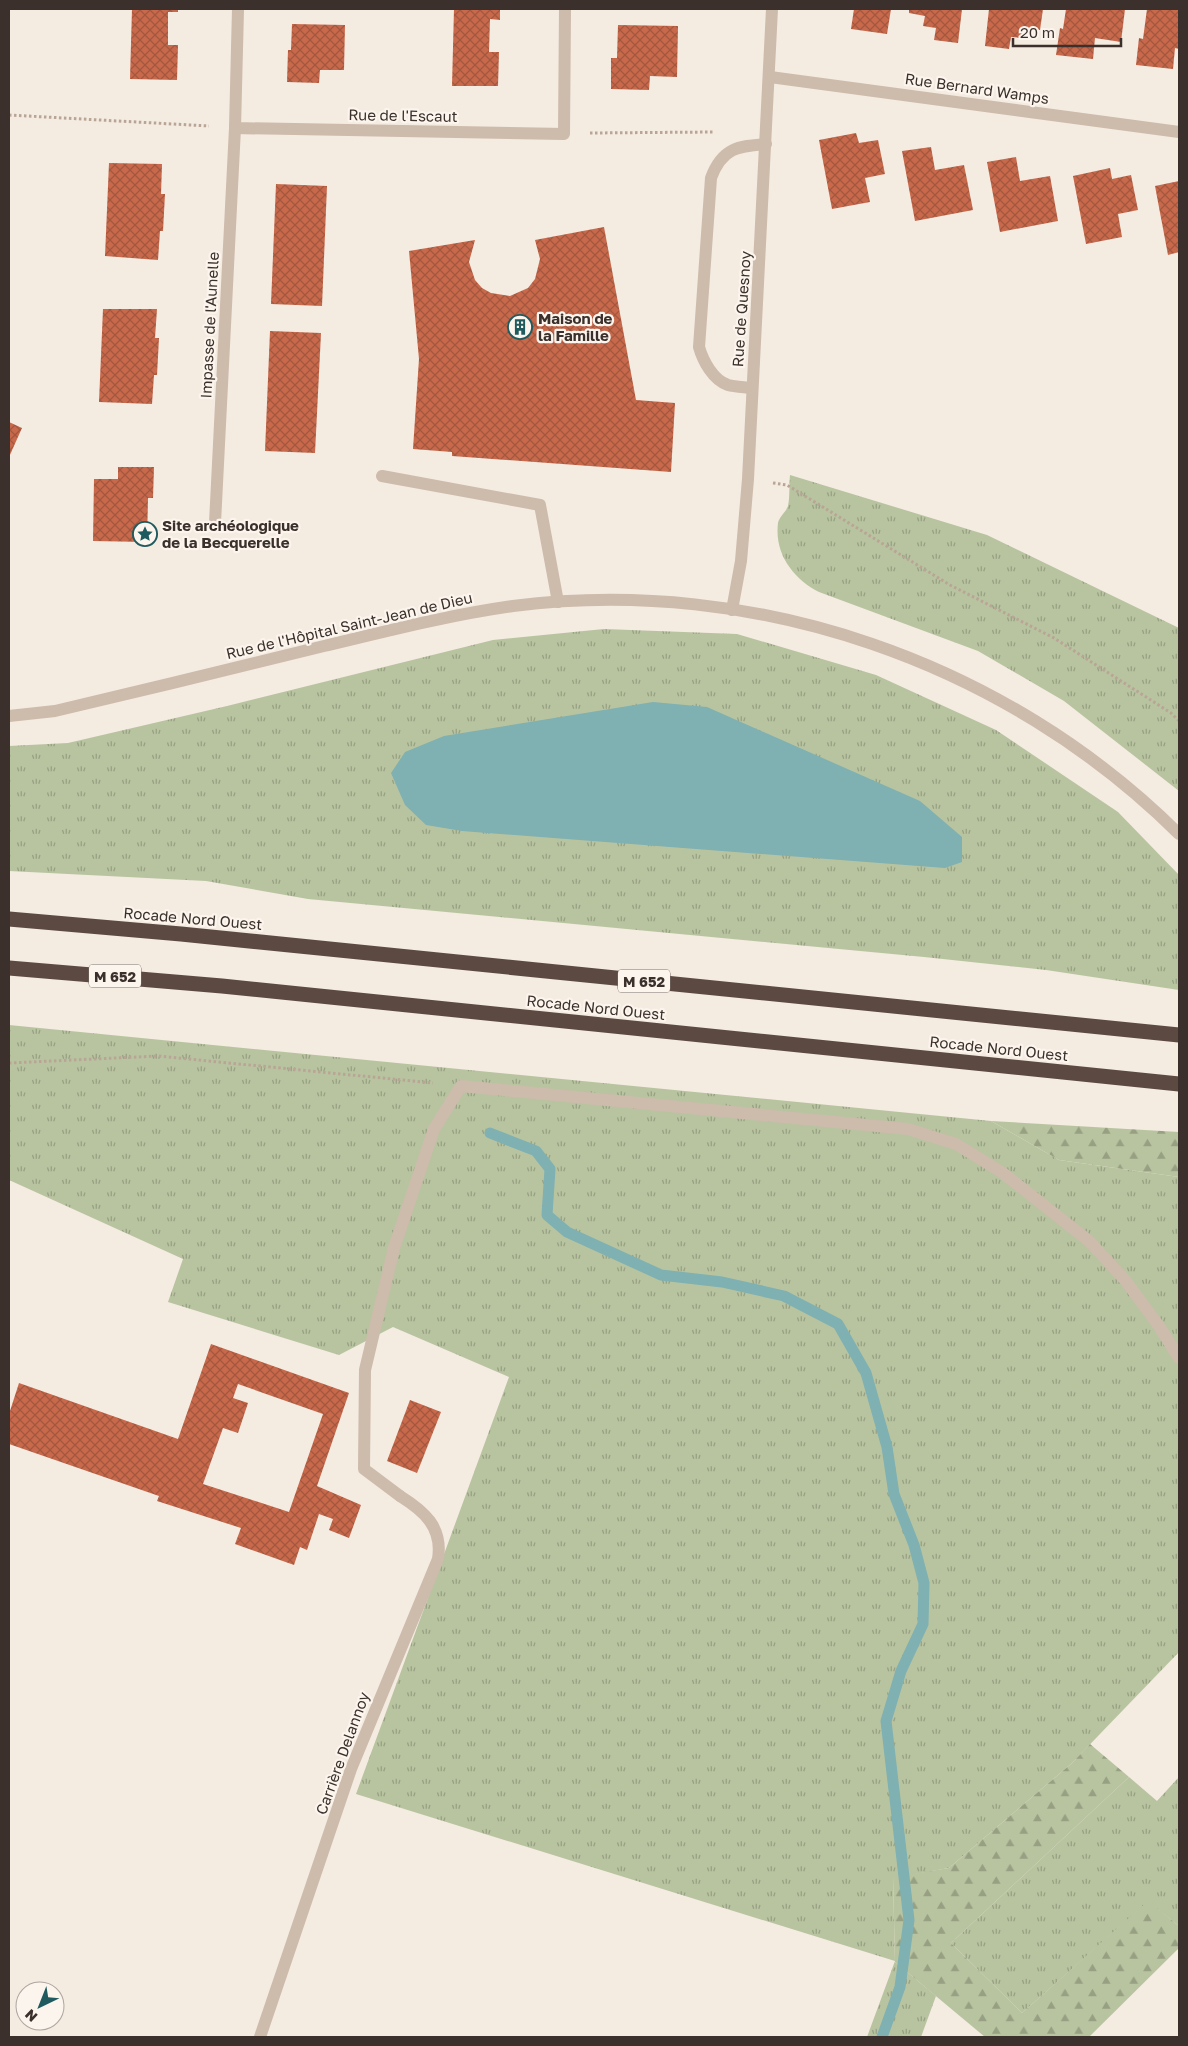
<svg xmlns="http://www.w3.org/2000/svg" width="1188" height="2046" font-family="'Golos Text',sans-serif">
  <defs>
    <pattern id="grass-tufts" width="24" height="20" patternUnits="userSpaceOnUse" patternTransform="scale(1.25)"><rect width="24" height="20" fill="#b8c4a0"/><path d="M3 7l-1-3M5 7V3M7 7l1-3M15 17l-1-3M17 17v-4M19 17l1-3" fill="none" stroke="#97a083"/></pattern>
    <pattern id="forest-firs" width="22" height="20" patternUnits="userSpaceOnUse" patternTransform="scale(1.25)"><rect width="22" height="20" fill="#b8c4a0"/><path d="M5 1l3.5 6h-7zM16 11l3.5 6h-7z" fill="#97a083"/></pattern>
    <pattern id="building-cross-hatch" width="8" height="8" patternUnits="userSpaceOnUse" patternTransform="scale(1.25)"><rect width="8" height="8" fill="#c8694b"/><path d="M0 0l8 8M0 8l8-8" fill="none" stroke="#a4573f"/></pattern>
  </defs>
  <rect width="100%" height="100%" fill="#f4ebe1"/>
  <g fill="url(#grass-tufts)">
    <path d="M790,475L987,535L1179,628V791L1064,701L978,651L819,592C794,579 774,554 778,523C779,517 786,512 788,506C790,497 789,485 790,475Z"/>
    <path d="M604,629L737,634L876,675L996,730L1118,812L1179,875V990L1046,970L924,957L308,899L206,881L9,871V746L68,743L227,706L493,640Z"/>
    <path d="M9,1025L991,1121L1059,1160L1179,1177V1652L1072,1763L949,1868L893,1878L895,1962L936,1996L921,2037H867L895,1961L356,1794L509,1377L393,1327L339,1355L168,1302L183,1259L9,1180Z"/>
    <path d="M1129,1777L1157,1801L1179,1777V1926L1148,1902L1022,2013L951,1943Z"/>
  </g>
  <g fill="url(#forest-firs)">
    <path d="M991,1121L1179,1132V1177L1059,1160Z"/>
    <path d="M1090,1744L1129,1777L951,1943L1022,2013L1148,1901L1179,1926V1948L1089,2037H985L895,1962L893,1877L949,1868L1072,1763Z"/>
  </g>
  <path fill="#7fb0b2" d="M653,702L707,707L920,801L962,837V862L945,868L462,831L426,825L405,805L391,773L405,752L444,736Z"/>
  <g fill="none" stroke-linecap="round" stroke-linejoin="round">
    <path stroke="#7fb0b2" stroke-width="11" d="M490,1133L536,1151L550,1169L547,1215L567,1232L661,1275L722,1282L784,1296L838,1324L866,1373L887,1447L894,1494L914,1545L924,1583L923,1624L901,1671L886,1721L909,1920L900,1987L882,2037"/>
  </g>
  <g fill="url(#building-cross-hatch)" fill-rule="evenodd">
    <path d="M132,9H178V12H168V45H178L177,80L130,79Z"/>
    <path d="M454,9H500V20L490,19L489,52H499L498,86H452Z"/>
    <path d="M854,9H891L887,34L851,29Z"/>
    <path d="M909,9H962L958,43L934,40L936,28L923,26L925,16L909,13Z"/>
    <path d="M989,9H1043L1040,30L1025,27L1023,38L1011,37L1009,49L985,46Z"/>
    <path d="M1066,9H1125L1121,42L1095,38L1093,59L1056,55L1060,28L1063,29Z"/>
    <path d="M1147,9H1179V49L1175,48L1173,69L1136,65L1139,38L1143,39Z"/>
    <path d="M292,24L345,25L344,70H320L319,83L287,82L288,50H291Z"/>
    <path d="M618,25L678,26L677,77L650,76L649,90L611,89V58H617Z"/>
    <path d="M856,133L859,143L878,140L885,174L865,178L870,202L832,209L819,140Z"/>
    <path d="M931,147L935,170L964,165L973,210L915,221L902,151Z"/>
    <path d="M1016,157L1020,181L1050,176L1058,221L1000,232L987,162Z"/>
    <path d="M109,163L162,164L161,194H165L163,231H160L158,260L105,256Z"/>
    <path d="M1110,168L1112,179L1131,175L1138,210L1118,214L1122,237L1086,244L1073,176Z"/>
    <path d="M1179,181V252L1168,255L1155,186Z"/>
    <path d="M276,184L327,186L322,306L271,304Z"/>
    <path d="M604,227L636,400L675,403L671,472L452,456V452L413,449L419,359L409,251L475,240L469,262L475,280L482,288L491,293L510,296L528,288L535,279L540,259L535,240Z"/>
    <path d="M103,309H157L155,338H159L157,375H154L152,404L99,402Z"/>
    <path d="M270,331L321,333L315,453L265,451Z"/>
    <path d="M9,422L22,428L9,457Z"/>
    <path d="M118,467H154L153,498H148L147,542L93,541L94,479H118Z"/>
    <path d="M211,1344L349,1393L317,1486L361,1505L349,1538L329,1530L333,1519L319,1514L307,1550L300,1547L294,1565L235,1544L241,1528L157,1501L159,1496L9,1444V1414L19,1383L178,1439ZM238,1384L323,1414L289,1512L203,1484L223,1428L238,1433L248,1403L233,1398Z"/>
    <path d="M410,1400L441,1412L417,1473L387,1461Z"/>
  </g>
  <g fill="none" stroke-linecap="round" stroke-linejoin="round">
    <g stroke="#b9a596" stroke-width="3" stroke-dasharray="2.5 2.5" stroke-linecap="butt">
      <path d="M9,115L209,126"/>
      <path d="M590,133L713,132"/>
      <path d="M773,483L787,485L950,585L1054,638L1171,713L1179,721"/>
      <path d="M9,1063L158,1056L433,1083"/>
    </g>
    <g stroke="#cdbbac" stroke-width="12">
      <path d="M752,388C744,387 735,387 728,385C713,380 703,361 699,347L711,178C722,148 738,146 766,144"/>
      <path d="M382,476L540,505L558,602"/>
      <path d="M400,1496L364,1469L365,1370L394,1248L434,1129L461,1086L908,1129L956,1144L1003,1173L1089,1241L1125,1280L1159,1326L1179,1358"/>
    </g>
    <g stroke="#cdbbac" stroke-width="12">
      <path d="M238,9L235,128L564,134L565,9"/>
      <path d="M770,77L1179,132"/>
      <path d="M215,523L235,128"/>
      <path d="M732,610L741,561L748,479L772,9"/>
      <path d="M9,716L55,711C145,690 234,668 324,646C387,631 449,615 513,606C755,575 1006,662 1179,834"/>
      <path d="M260,2037L351,1769L438,1559C443,1527 424,1511 400,1496"/>
    </g>
    <g stroke="#5c4a42" stroke-width="15">
      <path d="M9,919L181,934L1179,1035"/>
      <path d="M9,968L222,986L1179,1084"/>
    </g>
  </g>
  <defs>
    <symbol id="building-ring" viewBox="-11 -11 22 22"><circle r="9.5" fill="#fbf5ee" stroke="#1f5a5e" stroke-width="1.5"/><path d="M-4-6H4V6H1V3H-1V6H-4ZM-2.5-4.3h1.7v1.8h-1.7ZM.8-4.3h1.7v1.8H.8ZM-2.5-1h1.7V.8h-1.7ZM.8-1h1.7V.8H.8Z" fill="#1f5a5e"/></symbol>
    <symbol id="sight-ring" viewBox="-11 -11 22 22"><circle r="9.5" fill="#fbf5ee" stroke="#1f5a5e" stroke-width="1.5"/><path d="M0-6L1.8-2.2L6-1.7L2.9 1.2L3.7 5.4L0 3.3L-3.7 5.4L-2.9 1.2L-6-1.7L-1.8-2.2Z" fill="#1f5a5e"/></symbol>
  </defs>
  <g fill-rule="evenodd">
    <use href="#building-ring" x="506" y="313" width="28" height="28"/>
    <use href="#sight-ring" x="131" y="520" width="28" height="28"/>
  </g>
  <g text-anchor="middle" dominant-baseline="central" stroke-width="4.5" stroke-linejoin="round" paint-order="stroke">
    <g fill="#fbf5ee" stroke="#756b66" stroke-width="1">
      <rect x="89" y="964.5" width="52" height="23" rx="4"/>
      <rect x="618" y="969.5" width="52" height="23" rx="4"/>
    </g>
    <g font-size="14" font-weight="bold" fill="#3b302b">
      <text x="115" y="976">M 652</text>
      <text x="644" y="981">M 652</text>
    </g>
    <g font-size="15" fill="#3b302b" stroke="#fbf5ee">
      <text transform="translate(977 88) rotate(8)">Rue Bernard Wamps</text>
      <text transform="translate(403 115) rotate(1)">Rue de l'Escaut</text>
      <text transform="translate(741 309) rotate(-86)">Rue de Quesnoy</text>
      <text transform="translate(209 325) rotate(-87)">Impasse de l'Aunelle</text>
      <text transform="translate(349 625) rotate(-13)">Rue de l'Hôpital Saint-Jean de Dieu</text>
      <text transform="translate(193 918) rotate(5)">Rocade Nord Ouest</text>
      <text transform="translate(596 1007) rotate(6)">Rocade Nord Ouest</text>
      <text transform="translate(999 1048) rotate(6)">Rocade Nord Ouest</text>
      <text transform="translate(342 1753) rotate(-70)">Carrière Delannoy</text>
    </g>
    <g font-size="15" font-weight="bold" fill="#3b302b" stroke="#fbf5ee" text-anchor="start">
      <text x="538" y="318">Maison de<tspan x="538" dy="17">la Famille</tspan></text>
      <text x="162" y="525">Site archéologique<tspan x="162" dy="17">de la Becquerelle</tspan></text>
    </g>
  </g>
  <rect width="1188" height="2046" fill="none" stroke="#3b302b" stroke-width="20"/>
  <g transform="translate(40 2006) rotate(223)"><circle r="24" fill="#fbf5ee" stroke="#aea6a0"/>
  <path d="M0-4L9 19L0 12L-9 19Z" fill="#1f5a5e"/>
  <text y="-8" font-size="14" font-weight="bold" text-anchor="middle" fill="#3b302b">N</text>
  </g>
  <path d="M1013 38v8h108v-8" fill="none" stroke="#3b302b" stroke-width="2.5"/>
  <text x="1020" y="38" font-size="15" fill="#3b302b" stroke="#fbf5ee" stroke-width="4" paint-order="stroke">20 m</text>
</svg>
